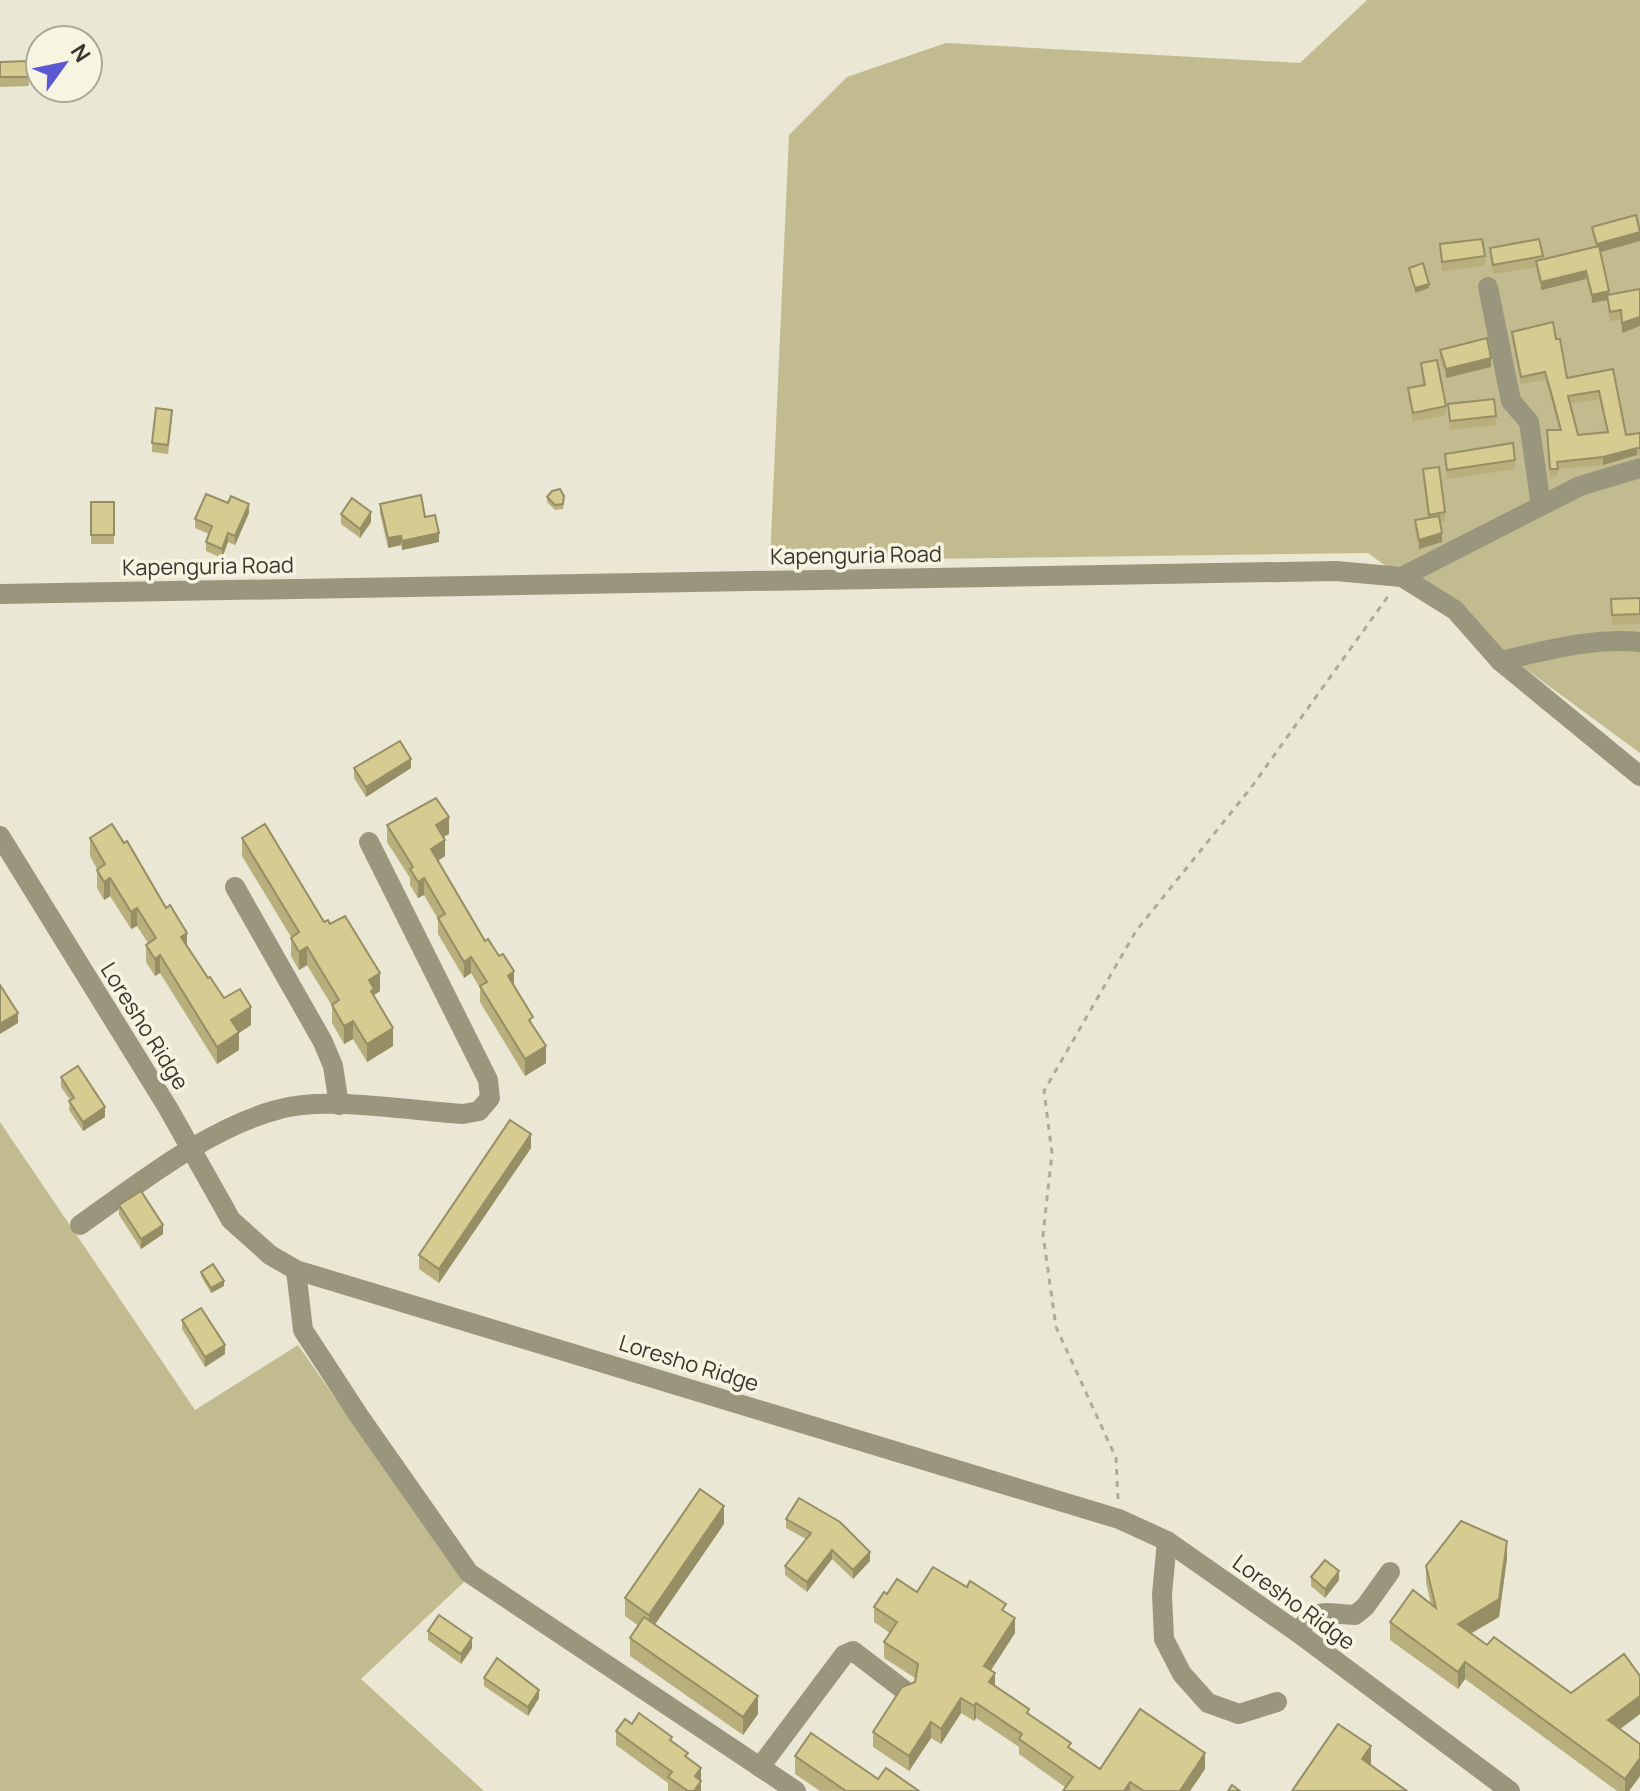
<svg xmlns="http://www.w3.org/2000/svg" width="1640" height="1791" font-family="Manrope,sans-serif">
  <rect width="100%" height="100%" fill="#eae7d4"/>
  <g fill="#c2bb90">
    <path d="M1367,0H1640V753L1368,553L770,561L789,135L847,77L946,43L1300,63Z"/>
    <path d="M0,1122L195,1410L298,1345L464,1582L361,1679L484,1791H0Z"/>
  </g>
  <g fill="none" stroke-linecap="round" stroke-linejoin="round">
    <path stroke="#adab9c" stroke-width="3" stroke-dasharray="6 6" stroke-linecap="butt" d="M1118,1499L1116,1458L1056,1327L1043,1235L1052,1153L1044,1091L1136,931L1250,789L1389,595"/>
    <g stroke="#9a967e" stroke-width="20">
      <path d="M1488,287L1511,401L1529,422L1541,506"/>
      <path d="M1402,577L1580,486L1640,468"/>
      <path d="M0,594L1336,571L1402,577L1455,610L1500,661L1640,776"/>
      <path d="M1500,661C1545,651 1594,637 1640,642"/>
      <path d="M0,836L168,1108L231,1220L270,1255L296,1270L1119,1519L1167,1541L1297,1632L1510,1791"/>
      <path d="M235,887L323,1042L333,1066L339,1105"/>
      <path d="M80,1225C140,1183 209,1127 280,1109C326,1096 413,1111 463,1114L479,1111L490,1098L488,1080L369,842"/>
      <path d="M296,1270L303,1330L359,1416L469,1573L796,1791"/>
      <path d="M1167,1541L1162,1594L1164,1639L1182,1674L1208,1703L1239,1714L1277,1702"/>
      <path d="M1297,1632C1320,1606 1323,1614 1355,1615L1365,1607L1390,1572"/>
      <path d="M760,1767L844,1655L853,1651L904,1690"/>
    </g>
  </g>
  <g fill="#b8af7c" fill-rule="evenodd">
    <path d="M28,61L29,86L0,87V62Z"/>
    <path d="M1592,227L1640,228V241L1601,252L1609,294L1640,289L1622,333L1621,320L1610,321L1607,300L1592,303L1586,279L1541,290L1536,267L1493,274L1490,257V248L1543,256V259L1596,247L1592,236Z"/>
    <path d="M1440,244L1485,256V266L1442,271Z"/>
    <path d="M1512,332L1556,339L1567,378L1613,369L1626,435L1640,433V456L1637,455L1603,465L1558,469V476L1550,477L1547,430H1559L1552,404L1545,380L1521,384L1512,340ZM1599,399L1607,432L1578,435L1569,404Z"/>
    <path d="M1440,350L1491,367L1446,378L1440,359Z"/>
    <path d="M1421,363L1446,406V415L1413,422L1408,397V388L1423,385L1421,373Z"/>
    <path d="M1448,404L1496,416V425L1450,430Z"/>
    <path d="M172,419L168,454L152,452V443Z"/>
    <path d="M1445,454L1515,460V469L1447,479Z"/>
    <path d="M1423,469L1445,512V522H1440L1442,542L1419,549L1415,530V520L1428,518L1423,478Z"/>
    <path d="M564,496L563,509L555,510L547,502V497Z"/>
    <rect x="91" y="502" width="23" height="42"/>
    <path d="M380,504L425,517L439,542L402,550L401,545L388,548L380,513Z"/>
    <path d="M249,513L235,545L228,542L222,558L206,551V542L209,534L195,528V519Z"/>
    <path d="M341,514L371,522L360,538L341,524Z"/>
    <path d="M1640,598V624L1612,625L1611,599Z"/>
    <path d="M354,768H411L366,797L354,778Z"/>
    <path d="M387,825L449,834L443,837L445,856L438,861L485,941L514,986L533,1026L546,1063L525,1076L480,1002V988L471,973L464,978L438,934V919L424,895L418,898L410,885V878L387,842Z"/>
    <path d="M90,838L187,945L208,978L224,998L251,1025L239,1033V1050L217,1064L160,973L155,976L146,962V945L148,943L137,926L131,929L110,896L104,900L97,888V869L90,856Z"/>
    <path d="M242,838L324,922L380,991L374,995V997L393,1046L367,1062L353,1039L344,1044L332,1023V1006L307,965L299,970L291,956V937L242,856Z"/>
    <path d="M61,1077L105,1117L83,1131L69,1110L70,1100L61,1087Z"/>
    <path d="M531,1148L439,1283L419,1269V1255Z"/>
    <path d="M119,1205L163,1234L141,1249L119,1215Z"/>
    <path d="M201,1272L224,1286L211,1293L201,1276Z"/>
    <path d="M182,1320L225,1354L205,1367L182,1329Z"/>
    <path d="M786,1519L870,1561L853,1579L832,1559L807,1592L785,1575V1566L806,1539L786,1528Z"/>
    <path d="M724,1524L655,1624L758,1714L743,1735L630,1656V1638L639,1626L625,1616V1598Z"/>
    <path d="M1507,1558L1499,1617L1471,1633L1487,1645L1571,1693L1640,1676V1714L1620,1729L1640,1744V1776L1629,1791H1617L1465,1679L1458,1689L1390,1640V1622L1431,1604L1426,1583V1566Z"/>
    <path d="M1311,1577L1339,1580L1325,1598L1311,1586Z"/>
    <path d="M887,1594L1006,1612L1015,1633L991,1670L995,1686L1071,1749L1100,1769H1205L1190,1791H1063L1065,1787L1019,1754V1747L976,1718L974,1721L961,1713L941,1744L931,1738L909,1771L873,1747V1732L915,1682V1678L884,1658V1642L890,1633L874,1622V1607Z"/>
    <path d="M428,1631L472,1648L461,1664L428,1640Z"/>
    <path d="M484,1678L539,1698L528,1716L484,1686Z"/>
    <path d="M632,1724L672,1742L688,1758L701,1768V1791H668V1783L616,1745V1731Z"/>
    <path d="M795,1756L878,1779L919,1791H820L795,1774Z"/>
  </g>
  <g fill="#968e65">
    <path d="M1640,232V241L1597,253V244Z"/>
    <path d="M1586,271V279L1541,290V282Z"/>
    <path d="M1429,284V288L1415,293V288Z"/>
    <path d="M1609,291V299L1607,295V300L1592,303V295Z"/>
    <path d="M1640,317V326L1622,333V323Z"/>
    <path d="M1491,358V367L1446,378V369Z"/>
    <path d="M1637,448V455L1603,465V457Z"/>
    <path d="M249,504V513L235,545V536Z"/>
    <path d="M371,512V522L360,538V529Z"/>
    <path d="M228,533V542L222,558V549Z"/>
    <path d="M439,533V542L402,550V541Z"/>
    <path d="M1442,533V542L1419,549V540Z"/>
    <path d="M401,536V545L388,548V538Z"/>
    <path d="M411,759V768L366,797V787Z"/>
    <path d="M449,817V834L436,841V825Z"/>
    <path d="M445,840V856L431,865V849Z"/>
    <path d="M110,878V896L104,900V882Z"/>
    <path d="M424,878V895L418,898V882Z"/>
    <path d="M137,908V926L131,929V912Z"/>
    <path d="M187,933V951L181,937Z"/>
    <path d="M307,947V965L299,970V952Z"/>
    <path d="M160,955V973L155,976V959Z"/>
    <path d="M471,957V973L464,978V962Z"/>
    <path d="M514,971V988L508,976Z"/>
    <path d="M380,973V991L374,995V1007L369,980Z"/>
    <path d="M251,1007V1025L239,1033V1050L217,1064V1047L231,1020Z"/>
    <path d="M18,1013V1023L0,1034V1024Z"/>
    <path d="M353,1021V1039L344,1044V1026Z"/>
    <path d="M393,1028V1046L367,1062V1044Z"/>
    <path d="M546,1046V1063L525,1076V1059Z"/>
    <path d="M105,1107V1117L83,1131V1122Z"/>
    <path d="M531,1134V1148L439,1283V1269Z"/>
    <path d="M163,1225V1234L141,1249V1239Z"/>
    <path d="M224,1281V1286L211,1293V1288Z"/>
    <path d="M225,1345V1354L205,1367V1357Z"/>
    <path d="M724,1506V1524L649,1633V1615Z"/>
    <path d="M1507,1541V1558L1499,1617L1458,1641V1624Z"/>
    <path d="M832,1550V1559L807,1592V1582Z"/>
    <path d="M870,1552V1561L853,1579V1570Z"/>
    <path d="M1339,1571V1580L1325,1598V1589Z"/>
    <path d="M1015,1618V1633L984,1681V1666Z"/>
    <path d="M472,1638V1648L461,1664V1654Z"/>
    <path d="M1465,1662V1679L1458,1689V1672Z"/>
    <path d="M995,1673V1688L989,1682Z"/>
    <path d="M539,1690V1698L528,1716V1707Z"/>
    <path d="M758,1696V1714L743,1735V1717Z"/>
    <path d="M1640,1696V1714L1608,1738V1720Z"/>
    <path d="M961,1698V1713L941,1744V1729Z"/>
    <path d="M976,1703V1718L974,1721V1706Z"/>
    <path d="M931,1722V1738L909,1771V1756Z"/>
    <path d="M1371,1746V1764L1362,1777V1759Z"/>
    <path d="M1205,1753V1769L1190,1791H1180Z"/>
    <path d="M1640,1758V1776L1629,1791H1625V1779Z"/>
    <path d="M701,1768V1791H694L695,1776Z"/>
    <path d="M1130,1782V1791H1124Z"/>
  </g>
  <g fill="#d6cb90" stroke="#968e65" stroke-width="2" fill-rule="evenodd">
    <path d="M28,61L29,77H0V62Z"/>
    <path d="M1636,215L1640,232L1597,244L1592,227Z"/>
    <path d="M1482,239L1485,256L1442,262L1440,244Z"/>
    <path d="M1539,239L1543,256L1493,265L1490,248Z"/>
    <path d="M1599,246L1609,291L1592,295L1586,271L1541,282L1536,261Z"/>
    <path d="M1423,263L1429,284L1415,288L1409,268Z"/>
    <path d="M1640,289V317L1622,323L1621,310L1610,312L1607,295Z"/>
    <path d="M1553,322L1556,339H1560L1567,378L1613,369L1626,435L1640,433V448H1637L1603,457L1557,462L1558,469H1550L1547,430H1561L1552,396L1545,372L1521,377L1512,332ZM1599,391L1608,432L1578,435L1568,396Z"/>
    <path d="M1487,338L1491,358L1446,369L1440,350Z"/>
    <path d="M1437,360L1446,406L1413,413L1408,388L1425,385L1421,363Z"/>
    <path d="M1494,399L1496,416L1450,421L1448,404Z"/>
    <path d="M156,408L172,410L168,445L152,443Z"/>
    <path d="M1513,443L1515,460L1447,470L1445,454Z"/>
    <path d="M1439,467L1445,512L1429,515L1423,469Z"/>
    <path d="M560,489L564,496L563,504L555,505L547,497L552,491Z"/>
    <path d="M206,494L228,503L231,496L249,504L235,536L228,533L222,549L206,542L212,526L195,519Z"/>
    <path d="M421,495L425,517L435,515L439,533L402,541L401,536L388,538L380,504Z"/>
    <path d="M352,498L371,512L360,529L341,514Z"/>
    <rect x="91" y="502" width="23" height="33"/>
    <path d="M1439,516L1442,533L1419,540L1415,520Z"/>
    <path d="M1640,598V614L1612,615L1611,599Z"/>
    <path d="M400,741L411,759L366,787L354,768Z"/>
    <path d="M436,798L449,817L436,825L445,840L431,849L485,941L488,939L499,956L503,954L514,971L508,976L533,1017L529,1020L546,1046L525,1059L480,986L487,982L471,957L464,962L438,918L445,914L424,878L418,882L410,869L413,867L387,825Z"/>
    <path d="M112,824L124,843L127,841L166,908L170,905L187,933L181,937L208,978L210,977L224,998L240,989L251,1007L231,1020L239,1032L217,1047L160,955L155,959L146,945L156,938L137,908L131,912L110,878L104,882L97,870L105,864L90,838Z"/>
    <path d="M265,824L324,922L328,920L330,924L345,916L380,973L369,980L374,989L371,991L393,1028L367,1044L353,1021L344,1026L332,1005L339,1000L307,947L299,952L291,938L299,932L242,838Z"/>
    <path d="M0,985L18,1013L0,1024Z"/>
    <path d="M78,1066L105,1107L83,1122L69,1101L74,1098L61,1077Z"/>
    <path d="M510,1120L531,1134L439,1269L419,1255Z"/>
    <path d="M141,1191L163,1225L141,1239L119,1205Z"/>
    <path d="M213,1264L224,1281L211,1288L201,1272Z"/>
    <path d="M201,1308L225,1345L205,1357L182,1320Z"/>
    <path d="M700,1489L724,1506L649,1615L625,1598Z"/>
    <path d="M799,1498L840,1522L870,1552L853,1570L832,1550L807,1582L785,1566L811,1533L786,1519Z"/>
    <path d="M1461,1521L1507,1541L1499,1599L1458,1624L1487,1645L1494,1637L1571,1693L1624,1654L1640,1676V1696L1608,1720L1640,1744V1758L1625,1779L1465,1662L1458,1672L1390,1622L1413,1590L1436,1608L1426,1566Z"/>
    <path d="M1325,1560L1339,1571L1325,1589L1311,1577Z"/>
    <path d="M933,1567L967,1587L970,1581L1006,1604L1002,1610L1015,1618L984,1666L995,1673L989,1682L1029,1709L1027,1713L1071,1743L1068,1747L1100,1769L1140,1709L1205,1753L1180,1791H1144L1130,1782L1124,1791H1063L1073,1777L1019,1739L1022,1734L976,1703L974,1706L961,1698L941,1729L931,1722L909,1756L873,1732L902,1687L915,1682L918,1664L884,1642L897,1622L874,1607L884,1592L887,1594L897,1579L917,1592Z"/>
    <path d="M439,1615L472,1638L461,1654L428,1631Z"/>
    <path d="M644,1617L758,1696L743,1717L630,1638Z"/>
    <path d="M497,1658L539,1690L528,1707L484,1678Z"/>
    <path d="M639,1713L672,1737L670,1740L688,1753L685,1756L701,1768L695,1776L701,1781L694,1791H688L668,1777L672,1772L616,1731L625,1719L632,1724Z"/>
    <path d="M1338,1724L1371,1746L1362,1759L1407,1791H1292Z"/>
    <path d="M811,1733L878,1779L886,1768L919,1791H846L795,1756Z"/>
    <path d="M1232,1785L1240,1791H1228Z"/>
  </g>
  <g text-anchor="middle" dominant-baseline="central" stroke-width="7" stroke-linejoin="round" paint-order="stroke">
    <g font-size="22" fill="#38372f" stroke="#f7f4e1">
      <text transform="translate(856 555) rotate(-1)">Kapenguria Road</text>
      <text transform="translate(208 566) rotate(-1)">Kapenguria Road</text>
      <text transform="translate(145 1026) rotate(58)">Loresho Ridge</text>
      <text transform="translate(689 1363) rotate(17)">Loresho Ridge</text>
      <text transform="translate(1294 1602) rotate(36)">Loresho Ridge</text>
    </g>
  </g>
  <g transform="translate(64 64) rotate(57)"><circle r="38" fill="#f7f4e1" stroke="#aba89a" stroke-width="2"/>
  <path d="M0-6L14 30L0 20L-14 30Z" fill="#5c5ad2"/>
  <text y="-12" font-size="22" font-weight="bold" text-anchor="middle" fill="#38372f">N</text>
  </g>
</svg>
